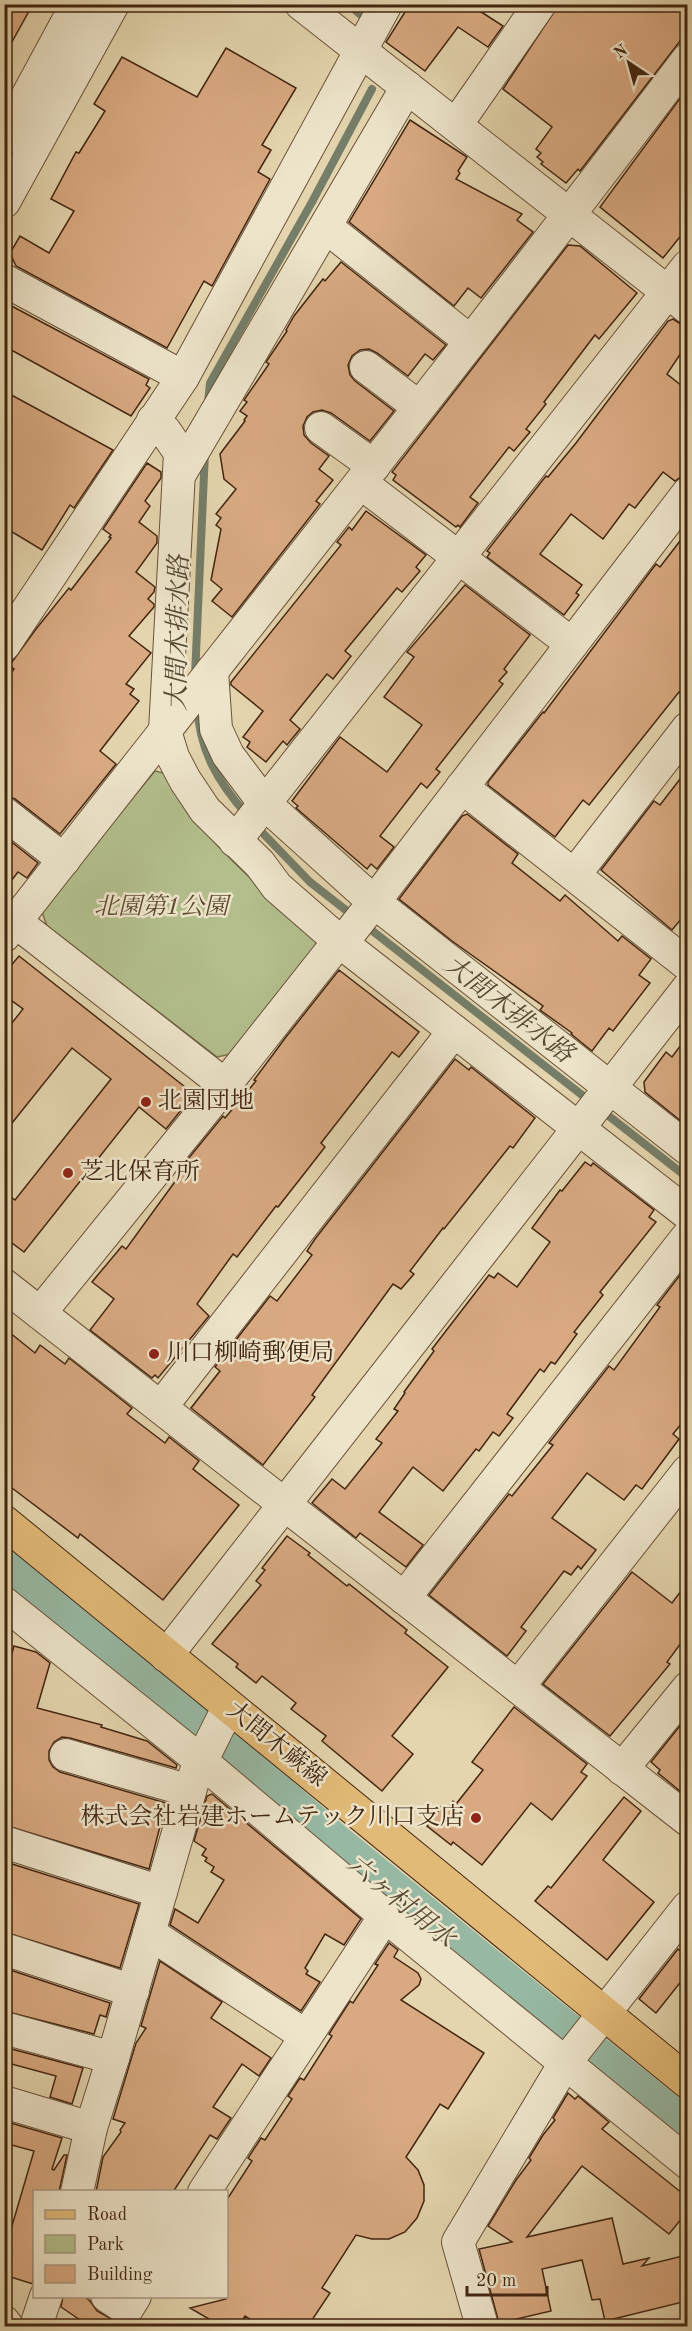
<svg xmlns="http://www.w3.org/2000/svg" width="692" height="2331" font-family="'Old Standard TT','Noto Serif JP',serif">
  <rect width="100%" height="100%" fill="#e4d5ae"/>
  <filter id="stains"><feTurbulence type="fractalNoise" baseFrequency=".00333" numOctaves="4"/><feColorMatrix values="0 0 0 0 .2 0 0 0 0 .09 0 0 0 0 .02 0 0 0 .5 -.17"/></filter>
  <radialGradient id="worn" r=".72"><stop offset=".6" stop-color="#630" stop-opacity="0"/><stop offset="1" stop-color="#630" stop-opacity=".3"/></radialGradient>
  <path fill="#b2be8c" stroke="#7a724e" stroke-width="1.5" d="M155,771L168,774C178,819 279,904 316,939V948L231,1054L217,1057L47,926L41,909Z"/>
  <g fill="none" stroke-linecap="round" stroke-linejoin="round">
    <g stroke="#757e69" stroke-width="8">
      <path d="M348,4L362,16"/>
      <path d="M208,403L210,383L312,202L372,89"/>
      <path d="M195,676L205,452"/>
      <path d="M197,704C199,750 217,781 247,815"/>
      <path d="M255,825L310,882L688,1178"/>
    </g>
    <path stroke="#97b9a4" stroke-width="48" d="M4,1573L102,1649L336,1850L688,2136"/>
  </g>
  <g fill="#d9aa82" stroke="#422511" stroke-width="1.5">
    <path d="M4,4H33L4,56Z"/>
    <path d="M410,4H474L472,6L503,26L488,47L458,27L425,71L386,42Z"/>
    <path d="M559,4H687V32L580,171L578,169L566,183L541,164L543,162L537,157L541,153L536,149L552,127L503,89Z"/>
    <path d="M226,48L296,88L262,145L271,150L258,172L270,179L212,286L204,281L167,348L16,266L10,253L20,236L49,253L74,211L51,199L76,152L79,153L105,111L94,104L122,57L197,97Z"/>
    <path d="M681,97L687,102V228L663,258L600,207Z"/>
    <path d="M410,120L467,157L458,171L460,173L456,179L522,214L517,220L533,232L481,298L468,288L454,306L349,222Z"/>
    <path d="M568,245L580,246L637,293L599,339L595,335L544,402L546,404L526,429L530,432L514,451L509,447L470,497L478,503L460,527L458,525L456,527L393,480L396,475L392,472Z"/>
    <path d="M341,262L446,345L433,360L425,354L408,376L377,353L369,349L360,350L352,356L348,365L350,375L355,381L394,411L370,441L331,413L322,410L313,412L307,417L303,426L304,435L311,443L329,456L319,469L333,480L316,501L320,504L232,617L212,601L222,589L211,580L221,529L216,525L221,518L216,514L236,489L224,479L220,454L245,421L244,420L247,416L240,411L247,402L244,400L269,364L266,362L287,331L286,330L294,316L323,279L325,281Z"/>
    <path d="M4,302L149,379L146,385L150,388L131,416L4,346Z"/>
    <path d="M673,319L687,328V344L667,374L687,390V475L681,477L675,481L663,472L635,508L629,504L603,539L571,514L540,554L582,585L576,593L579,595L564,615L487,557L490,553L487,551L546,476L548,477L576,443L668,321Z"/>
    <path d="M4,391L113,450L74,508L70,505L42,550L4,527Z"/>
    <path d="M147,463L161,472V478L145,501L150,506L139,522L157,536V543L136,572L155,587L154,592L148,599L154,604V607L129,636L151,653L126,684L134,689L130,694L139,701L100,751L116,764L60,834L15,799L4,795V682L14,669L9,666L36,629L69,588L71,590L111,538L109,537L111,535L103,529Z"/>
    <path d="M366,511L426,555L416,567L420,571L402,592L397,588L345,651L351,656L333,679L327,674L290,720L300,729L287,745L283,741L266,762L247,747L250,742L243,737L263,711L231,685V682L341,545L337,542L349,527L352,530Z"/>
    <path d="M687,532V698L679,692L589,805L583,800L555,837L488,785V782L543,712L544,713L656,564L660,567Z"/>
    <path d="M465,585L530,635L504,669L507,672L499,681L503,684L436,769L440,772L427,788L421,783L380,836L394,847L377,869L371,864L367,869L296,808L298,806L292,801L340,737L387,772L422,725L384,697L414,657L407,652Z"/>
    <path d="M687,770V912L672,930L601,870L654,801L660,805Z"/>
    <path d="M467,814L518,854L512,863L560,901L565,895L618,941L622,936L651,959L639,975L650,983L613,1031L609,1028L592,1051L571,1034L572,1033L540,1010L543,1006L452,941L399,899L462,816Z"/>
    <path d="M4,836L38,863L27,878L18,872L4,890Z"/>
    <path d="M19,956L194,1094L166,1129L139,1107L24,1252L4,1237V1192L15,1200L111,1079L72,1048L4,1133V1033L23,1009L4,995V974Z"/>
    <path d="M339,970L419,1032L399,1057L392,1052L321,1143L325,1147L300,1179L278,1207L276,1206L237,1257L233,1254L197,1304L209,1316L158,1378L155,1375L152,1378L90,1330L114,1299L92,1282L122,1246L126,1249L190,1161L188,1159L223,1116L225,1118L256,1081L254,1080L286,1037Z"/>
    <path d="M687,1037V1126L645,1092L644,1082L666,1052L672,1057Z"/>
    <path d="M455,1059L469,1070L471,1067L535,1118L513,1148L510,1146L444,1229L443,1228L410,1271L414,1274L401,1289L393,1284L312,1395L315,1397L263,1465L191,1408L220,1371L215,1367L270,1296L277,1301L312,1255L307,1251L315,1239Z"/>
    <path d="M585,1162L591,1166L593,1163L654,1210L649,1217L656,1222L600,1292L603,1295L574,1332L577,1334L555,1364L551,1362L544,1372L540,1369L507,1414L513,1418L499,1436L493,1432L479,1451L476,1449L443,1491L413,1467L379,1512L423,1545L406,1567L360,1533L356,1538L312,1503L332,1479L345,1489L382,1443L376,1439L398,1411L394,1409L405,1393L404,1392L434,1351L432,1349L489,1275L494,1278L498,1273L517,1287L550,1242L532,1228L560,1190L562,1191Z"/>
    <path d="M687,1266V1417L673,1434L679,1439L642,1489L636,1485L624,1500L587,1473L552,1518L596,1550L581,1569L578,1566L571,1575L564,1571L521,1627L526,1631L507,1656L429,1595L509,1494L512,1496L553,1445L549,1443L609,1366L614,1370L660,1307L657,1305Z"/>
    <path d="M4,1328L35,1353L40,1345L65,1364L69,1358L132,1408L127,1414L165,1443L169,1437L199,1461L193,1469L239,1505L163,1600L80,1534L78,1538L4,1482Z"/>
    <path d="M287,1536L310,1553L308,1555L347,1586L349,1584L407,1630L405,1633L448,1667L392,1736L413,1754L382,1791L322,1741L326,1736L291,1709L296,1703L262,1676L256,1683L236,1667L238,1664L212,1644L261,1585L256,1581L265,1570L262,1568Z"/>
    <path d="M632,1572L672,1603L687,1583V1635L667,1662L670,1664L610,1736L543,1684Z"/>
    <path d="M14,1646L36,1652L50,1663L37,1708L102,1725L101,1727L147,1741L177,1765L176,1768L70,1738L62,1737L54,1742L49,1751V1760L53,1767L60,1772L166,1803L149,1869L4,1825V1680Z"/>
    <path d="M514,1707L587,1764L581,1772L587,1776L552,1820L531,1803L482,1865L453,1842L451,1845L427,1826L441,1807L445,1811L453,1801L456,1804L483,1770L472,1762Z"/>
    <path d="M687,1717V1797L658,1773L660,1770L651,1762Z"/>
    <path d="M212,1794L361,1919L344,1945L325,1934L305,1968L308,1971L306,1974L320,1982L301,2011L170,1925L175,1909L198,1923L224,1880L211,1872L214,1867L205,1861L207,1858L202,1855L206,1849L194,1841L207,1796Z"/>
    <path d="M624,1797L641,1811L603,1860L654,1902L607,1960L535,1901L548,1886L551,1888Z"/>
    <path d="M9,1863L139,1904L120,1968L4,1932V1879Z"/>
    <path d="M389,1943L398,1950L394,1957L418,1973L421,1979L419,1985L401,2000L484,2053L448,2109L440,2104L406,2157L418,2170L424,2185V2201L417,2218L405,2232L389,2239H372L356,2235L322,2288L330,2293L308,2326H261L245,2316L239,2326H221L190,2308L226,2299V2201L252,2161L248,2158L261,2138L265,2140L292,2099L288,2096L300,2078L304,2080L332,2036L329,2034L350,2001L353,2003L378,1965L375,1964Z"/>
    <path d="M678,1949L687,1956V1974L656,2013L639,1999Z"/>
    <path d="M160,1961L222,2002L211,2018L271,2058L259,2076L242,2064L213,2107L231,2118L217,2139L210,2135L173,2192H96L103,2157L121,2132L120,2130L125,2123L113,2119L136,2043L146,2028L141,2026Z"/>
    <path d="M4,1968L110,2003L106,2017L100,2015L94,2034L4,2011Z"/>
    <path d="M4,2047L83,2068L72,2104L50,2097L56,2076L4,2062Z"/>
    <path d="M568,2093L575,2099L578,2096L609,2122L602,2129L687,2197V2212L669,2234L582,2166L527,2237L612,2218L623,2264L649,2258L642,2266L687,2255V2301L605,2321L600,2299L592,2300L582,2260L542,2269L551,2311L499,2323L479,2249L512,2242L488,2226L516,2180L531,2160L529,2158L543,2135L555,2120L553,2118Z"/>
    <path d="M4,2121L62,2138L52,2169L54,2170L64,2155H67L59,2192H34L33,2284L4,2275V2253L34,2151L4,2143Z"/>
    <path d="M63,2296H84L90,2301L97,2311L124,2326H89L61,2307Z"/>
  </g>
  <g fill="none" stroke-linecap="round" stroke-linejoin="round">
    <defs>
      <g id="minor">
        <path d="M301,4L688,308"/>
        <path d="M456,125L540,4"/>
        <path d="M4,139L77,4"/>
        <path d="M4,202L113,4"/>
        <path d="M326,227L470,341"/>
        <path d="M4,280L183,377"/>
        <path d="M366,367L419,407"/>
        <path d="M153,420L165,431L180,453L165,731L173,757L185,780L205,810L260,864L277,887L339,941L688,1214"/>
        <path d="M321,428L374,466"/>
        <path d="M180,474L407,87"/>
        <path d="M361,483L572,644"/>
        <path d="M4,645L183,377L386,4"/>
        <path d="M212,671L216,729L228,755L264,803L374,902L688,1149"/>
        <path d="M462,787L688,965"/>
        <path d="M4,813L64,860"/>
        <path d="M235,841L688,266"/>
        <path d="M575,874L688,728"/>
        <path d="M16,922L225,1085"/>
        <path d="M4,936C232,644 464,355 688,59"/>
        <path d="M4,1285L688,1820"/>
        <path d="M40,1313L225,1085L339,941L349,934L374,902L688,493"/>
        <path d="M161,1407L454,1031"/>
        <path d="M404,1598L688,1236"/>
        <path d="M4,1603L201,1761L385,1916L688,2163"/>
        <path d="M166,1656L688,988"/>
        <path d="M518,1687L688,1471"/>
        <path d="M66,1755L190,1791"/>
        <path d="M622,1769L688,1688"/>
        <path d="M4,1842L161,1892"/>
        <path d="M149,1933L306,2036"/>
        <path d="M4,1949L133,1991"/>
        <path d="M4,2028L113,2058"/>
        <path d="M4,2102L91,2128"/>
        <path d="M77,2192L91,2128L113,2058L195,1774L229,1706"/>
        <path d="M204,2192L385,1916"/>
        <path d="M107,2296L127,2309L135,2296"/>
        <path d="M4,2322L7,2326"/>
        <path d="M36,2326L46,2296"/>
        <path d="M482,2326L458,2242L565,2063L688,1907"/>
      </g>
      <path id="major" d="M4,1522L688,2082"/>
    </defs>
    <use href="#minor" stroke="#6a5138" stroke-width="34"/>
    <use href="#major" stroke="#422511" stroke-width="35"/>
    <use href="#minor" stroke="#ede4ca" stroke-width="32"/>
    <use href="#major" stroke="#e2ba77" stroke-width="33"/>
  </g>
  <g fill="#8f2418" stroke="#ede4ca" stroke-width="2">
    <circle cx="146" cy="1102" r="6"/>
    <circle cx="68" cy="1173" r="6"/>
    <circle cx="154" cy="1354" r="6"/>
    <circle cx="476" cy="1818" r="6"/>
  </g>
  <g text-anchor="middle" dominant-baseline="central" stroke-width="5" stroke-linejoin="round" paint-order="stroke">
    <g font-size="24" font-style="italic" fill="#5e4b30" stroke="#ede4ca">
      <text x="161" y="908">北園第1公園</text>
    </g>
    <g font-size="24" fill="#422511" stroke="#ede4ca" text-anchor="start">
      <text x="158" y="1102">北園団地</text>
      <text x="80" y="1173">芝北保育所</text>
      <text x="166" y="1354">川口柳崎郵便局</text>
      <text x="464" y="1818" text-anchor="end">株式会社岩建ホームテック川口支店</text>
    </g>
    <g font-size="24" fill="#422511" stroke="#ede4ca">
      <text transform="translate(276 1745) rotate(39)">大間木蕨線</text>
    </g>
    <g font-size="26" font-style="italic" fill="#574a36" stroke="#ede4ca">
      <text transform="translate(179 633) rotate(-89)">大間木排水路</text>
      <text transform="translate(508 1010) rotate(38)">大間木排水路</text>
      <text transform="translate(400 1902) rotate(39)">六ヶ村用水</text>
    </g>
  </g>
  <rect width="692" height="2331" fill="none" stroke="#e4d5ae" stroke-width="24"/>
  <rect x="6" y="6" width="680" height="2319" fill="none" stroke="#422511" stroke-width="3"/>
  <rect x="12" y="12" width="668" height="2307" fill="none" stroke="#422511" stroke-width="1.5"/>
  <rect x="33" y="2190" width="195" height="108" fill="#ede4ca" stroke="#a99880" stroke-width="1.5"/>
  <rect x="45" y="2210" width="30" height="9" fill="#e2ba77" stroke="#a99880" stroke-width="1.5"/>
  <text x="87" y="2220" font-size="18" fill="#422511">Road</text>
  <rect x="45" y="2235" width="30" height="18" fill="#b2be8c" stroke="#a99880" stroke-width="1.5"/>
  <text x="87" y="2250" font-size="18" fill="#422511">Park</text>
  <rect x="45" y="2265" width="30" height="18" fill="#d9aa82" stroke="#a99880" stroke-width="1.5"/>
  <text x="87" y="2280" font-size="18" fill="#422511">Building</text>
  <g transform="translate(629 63) rotate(324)" stroke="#ede4ca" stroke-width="4.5" paint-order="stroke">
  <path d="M0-4.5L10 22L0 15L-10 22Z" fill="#422511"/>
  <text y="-9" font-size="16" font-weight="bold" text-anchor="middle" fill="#422511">N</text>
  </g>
  <path d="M467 2286v9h80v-9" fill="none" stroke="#422511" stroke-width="3"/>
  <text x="476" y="2286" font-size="18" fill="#422511" stroke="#ede4ca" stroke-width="4.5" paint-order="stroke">20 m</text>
  <rect width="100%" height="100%" filter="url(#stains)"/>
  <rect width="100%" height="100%" fill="url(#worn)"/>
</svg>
